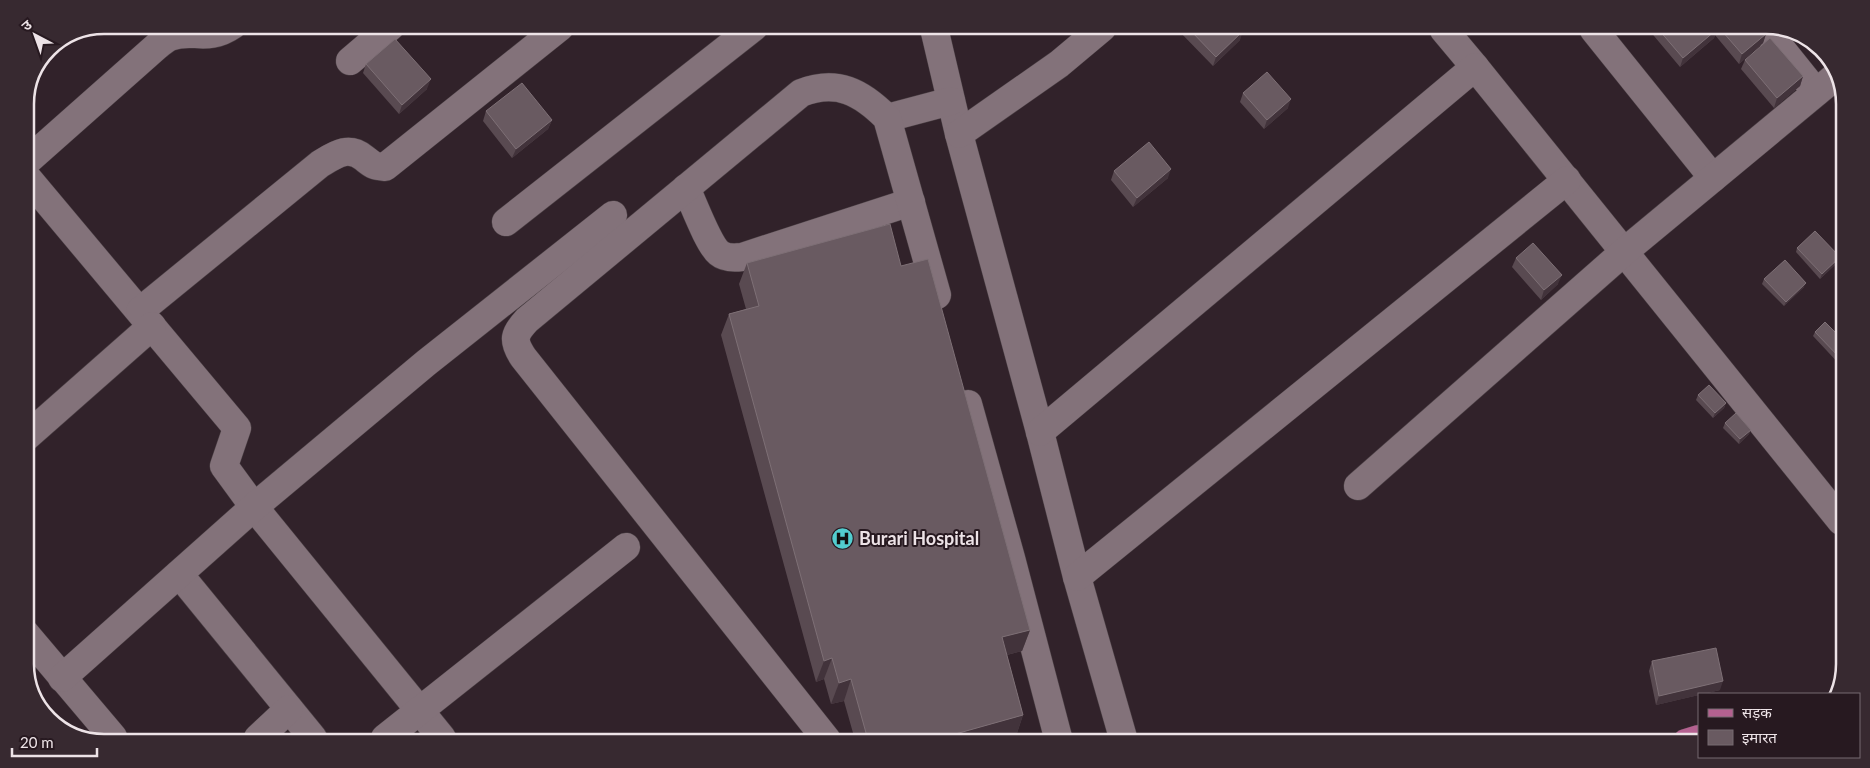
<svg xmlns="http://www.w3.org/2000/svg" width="1870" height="768" font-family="Lato,'Noto Sans Devanagari',sans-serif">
  <rect width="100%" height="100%" fill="#31222a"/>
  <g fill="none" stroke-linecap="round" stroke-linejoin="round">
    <defs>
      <g id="minor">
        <path d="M934,28L959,134L1040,432L1077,577L1124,741"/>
        <path d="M1444,30L1475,67"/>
        <path d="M1594,30L1713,178"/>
        <path d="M1767,31L1816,92"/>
        <path d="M350,61L391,26"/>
        <path d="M887,118L951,101"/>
        <path d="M959,134L1059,64L1102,28"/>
        <path d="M25,163L157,46C161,43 165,39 170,37C192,28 207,43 233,25"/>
        <path d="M25,175L237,428L224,466L254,507L442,738"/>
        <path d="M686,188C693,202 708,244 719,253C725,258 734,258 742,257L911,202"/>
        <path d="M506,222L754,27"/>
        <path d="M140,311L320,164C335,155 348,145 364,158C373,165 373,166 385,167L560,27"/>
        <path d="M968,404L1011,558L1059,741"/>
        <path d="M1040,432L1475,67L1841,521"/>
        <path d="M25,438L152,326"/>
        <path d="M1358,486L1625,251L1836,76"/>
        <path d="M179,574L313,738"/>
        <path d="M1077,577L1567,180"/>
        <path d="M25,633L113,737"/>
        <path d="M62,678L254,507L426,363L613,215"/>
        <path d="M258,738L289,709"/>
        <path d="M385,738L626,547"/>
        <path d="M827,740L523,357C512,340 514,334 527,320L801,93C837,79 861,92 887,118L937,295"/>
      </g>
      <path id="major" d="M1686,743L1699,739"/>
    </defs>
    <use href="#minor" stroke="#4b4045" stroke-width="29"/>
    <use href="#major" stroke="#4b4045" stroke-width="29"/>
    <use href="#minor" stroke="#83727a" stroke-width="28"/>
    <use href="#major" stroke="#b46190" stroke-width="28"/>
  </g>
  <g fill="#594a51">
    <path d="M1177,29H1241L1240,40L1213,66Z"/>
    <path d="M1649,30L1764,31L1766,34L1763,43L1739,64L1715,35L1714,38L1680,67Z"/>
    <path d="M1745,60L1803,76L1800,86L1774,108L1741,69Z"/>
    <path d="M366,64L427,89L399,114L363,73Z"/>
    <path d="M1243,93L1288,108L1264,129L1240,102Z"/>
    <path d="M486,111L552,120L548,129L512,158L483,121Z"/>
    <path d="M1114,171L1168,178L1133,207L1111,180Z"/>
    <path d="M1797,248L1838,262L1820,279L1796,252Z"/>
    <path d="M1516,258L1558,284L1541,300L1512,267Z"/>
    <path d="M747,263L901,266L1030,630L1022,651L1007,655L1023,715L1016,736L1000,740H855L844,701L831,704L824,679L816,682L721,335L729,314L746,309L739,284Z"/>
    <path d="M1764,279L1804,287L1784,306L1762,284Z"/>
    <path d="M1815,332L1843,340L1842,367L1813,336Z"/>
    <path d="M1698,395L1726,403L1724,408L1713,418L1696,400Z"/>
    <path d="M1725,423L1751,430L1749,434L1739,444L1723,428Z"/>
    <path d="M1652,661L1720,690L1656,705L1649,671Z"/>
  </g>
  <g fill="#42333b">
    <path d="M1243,31L1240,40L1213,66L1216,57Z"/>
    <path d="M1715,31H1716L1714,38L1680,67L1683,58Z"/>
    <path d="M1766,34L1763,43L1739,64L1742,54Z"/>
    <path d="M1803,76L1800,86L1774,108L1777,98Z"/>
    <path d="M431,79L427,89L399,114L402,105Z"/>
    <path d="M1291,99L1288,108L1264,129L1267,120Z"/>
    <path d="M552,120L548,129L512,158L516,149Z"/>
    <path d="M1171,169L1168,178L1133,207L1137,198Z"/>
    <path d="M1840,257L1838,262L1820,279L1822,274Z"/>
    <path d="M1562,275L1558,284L1541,300L1544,290Z"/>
    <path d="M1806,283L1804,287L1784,306L1786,302Z"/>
    <path d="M1726,403L1724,408L1713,418L1715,413Z"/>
    <path d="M1751,430L1749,434L1739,444L1740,439Z"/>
    <path d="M1030,630L1022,651L995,658L1002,637Z"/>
    <path d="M832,658L824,679L816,682L824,661Z"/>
    <path d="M851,679L844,701L831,704L839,683Z"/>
    <path d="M1723,681L1720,690L1703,694H1699V695L1656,705L1659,696Z"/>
    <path d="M1023,715L1016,736L1000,740H934Z"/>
  </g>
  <g fill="#695a61" stroke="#7e7076">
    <path d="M1189,29H1241L1243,31L1216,57Z"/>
    <path d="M1659,30L1715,31L1683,58Z"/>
    <path d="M1722,31H1764L1766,34L1742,54Z"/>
    <path d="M1770,38L1803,76L1777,98L1745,60Z"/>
    <path d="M395,39L431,79L402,105L366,64Z"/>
    <path d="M1267,72L1291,99L1267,120L1243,93Z"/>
    <path d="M522,83L552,120L516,149L486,111Z"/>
    <path d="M1149,142L1171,169L1137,198L1114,171Z"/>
    <path d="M890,224L901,266L928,259L1030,630L1002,637L1023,715L934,740H868L851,679L839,683L832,658L824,661L729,314L759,306L747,263Z"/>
    <path d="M1815,231L1840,257L1822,274L1797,248Z"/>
    <path d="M1533,243L1562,275L1544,290L1516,258Z"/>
    <path d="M1785,260L1806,283L1786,302L1764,279Z"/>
    <path d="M1825,322L1843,340L1842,360L1815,332Z"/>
    <path d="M1709,385L1726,403L1715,413L1698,395Z"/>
    <path d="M1736,413L1751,430L1740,439L1725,423Z"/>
    <path d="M1716,648L1723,681L1659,696L1652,661Z"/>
  </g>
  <defs>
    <symbol id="hospital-disc" viewBox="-11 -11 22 22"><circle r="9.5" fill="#52cdcf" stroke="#271920"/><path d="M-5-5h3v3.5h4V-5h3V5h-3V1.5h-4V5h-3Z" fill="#111"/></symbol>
  </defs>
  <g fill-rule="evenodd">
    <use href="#hospital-disc" x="830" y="526" width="25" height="25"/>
  </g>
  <g text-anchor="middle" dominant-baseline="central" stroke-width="4" stroke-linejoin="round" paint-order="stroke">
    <g font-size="18" font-weight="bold" fill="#ede3e7" stroke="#271920" text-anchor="start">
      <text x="859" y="538">Burari Hospital</text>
    </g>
  </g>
  <path d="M0 0H1870V768H0ZM104 34H1766A70 70 0 0 1 1836 104V664A70 70 0 0 1 1766 734H104A70 70 0 0 1 34 664V104A70 70 0 0 1 104 34Z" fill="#372930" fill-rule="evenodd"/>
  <path fill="none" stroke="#ede3e7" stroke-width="2.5" d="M104 34H1766A70 70 0 0 1 1836 104V664A70 70 0 0 1 1766 734H104A70 70 0 0 1 34 664V104A70 70 0 0 1 104 34Z"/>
  <rect x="1698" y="693" width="162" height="65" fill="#271920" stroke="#766a70"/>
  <rect x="1708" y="709" width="25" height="8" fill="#b46190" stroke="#766a70"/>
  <text x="1742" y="718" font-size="15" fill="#ede3e7">सड़क</text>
  <rect x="1708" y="730" width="25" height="15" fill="#695a61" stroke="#766a70"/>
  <text x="1742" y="743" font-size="15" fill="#ede3e7">इमारत</text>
  <g transform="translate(35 35) rotate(319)" stroke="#271920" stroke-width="4" paint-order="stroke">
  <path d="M0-4L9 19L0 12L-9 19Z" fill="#ede3e7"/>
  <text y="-8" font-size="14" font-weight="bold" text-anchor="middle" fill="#ede3e7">उ</text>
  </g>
  <path d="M12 748v8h85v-8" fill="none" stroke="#ede3e7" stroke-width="2.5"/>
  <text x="20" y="748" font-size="15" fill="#ede3e7" stroke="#271920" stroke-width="4" paint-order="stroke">20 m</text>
</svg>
